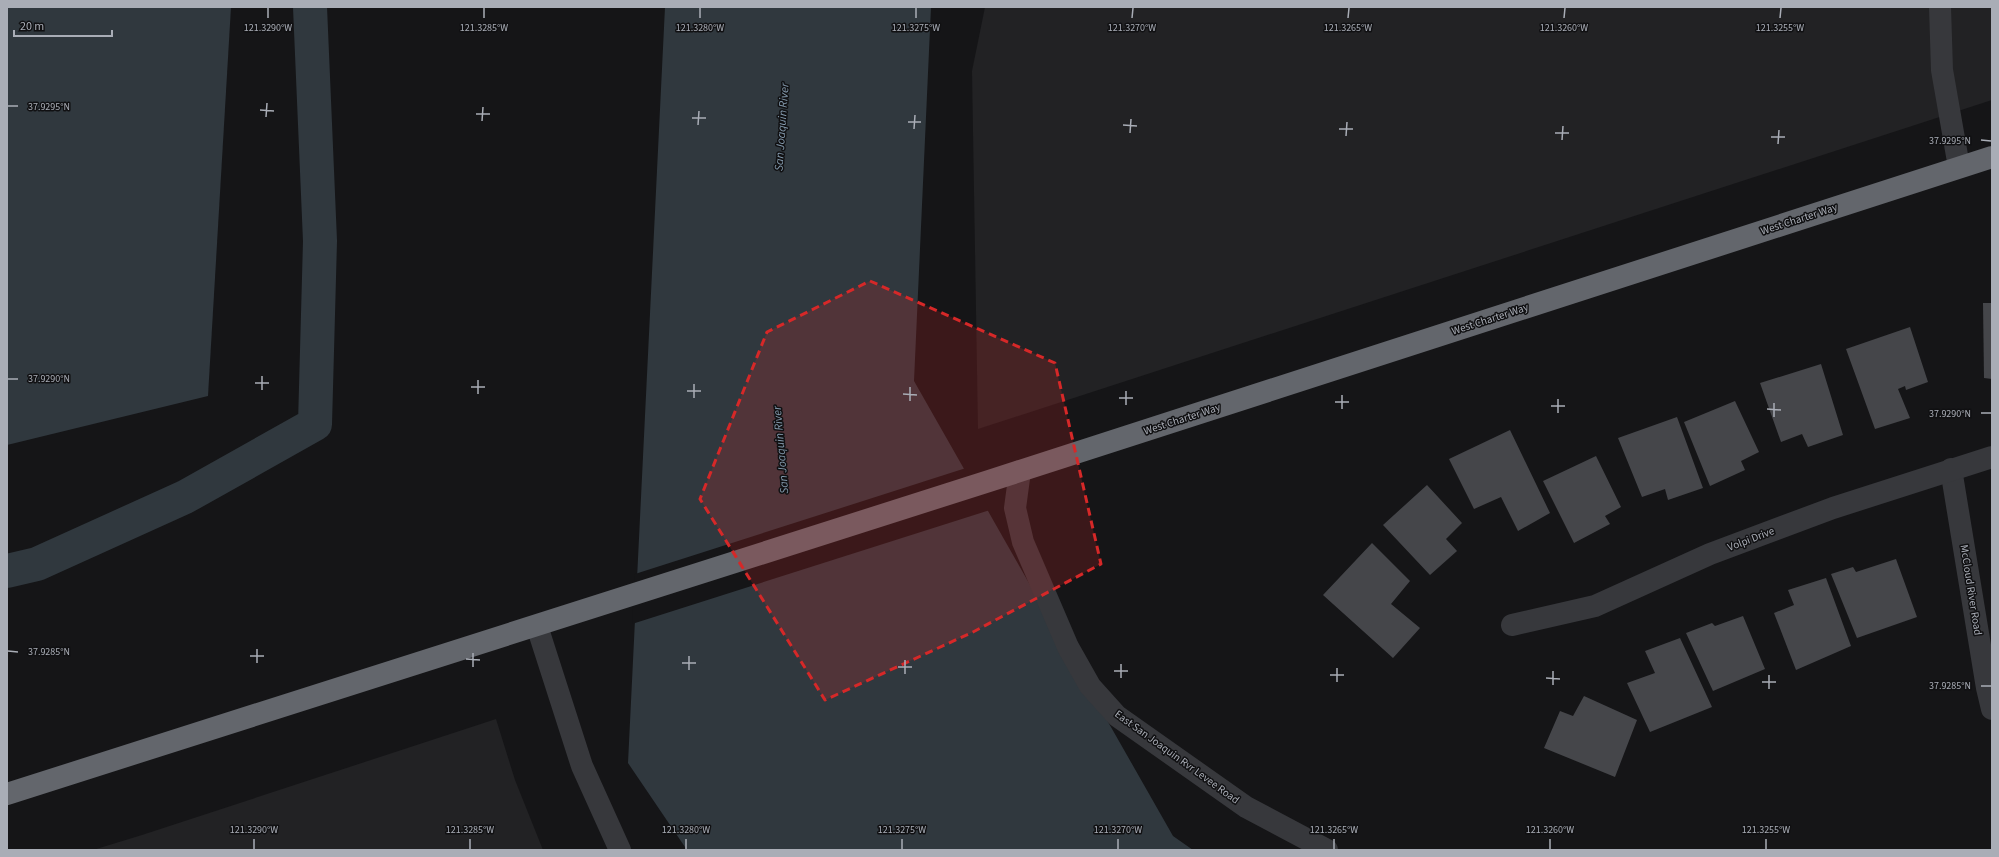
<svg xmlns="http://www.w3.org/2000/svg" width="1999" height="857" font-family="'Source Sans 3',sans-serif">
  <rect width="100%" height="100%" fill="#151517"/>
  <g fill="#222224">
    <path d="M985,7H1992V100L978,429L972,71Z"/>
    <path d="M496,719L515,780L543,850H93L142,835Z"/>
  </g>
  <g fill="#30383e">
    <path d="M7,7H231L208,396L7,445Z"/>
    <path d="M665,7H931L914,381L1173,836L1193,850H687L628,763Z"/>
  </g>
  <path fill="#151517" d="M966,468L990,510L632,624L635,574Z"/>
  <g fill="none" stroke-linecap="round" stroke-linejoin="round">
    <path stroke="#30383e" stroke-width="34" d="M7,571L37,564L185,497L315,424L320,241L310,7"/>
  </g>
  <g fill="#45464a">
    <path d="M1983,303H1992V379L1984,378Z"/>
    <path d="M1910,327L1928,382L1906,390L1905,386L1898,389L1910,418L1875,429L1846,349Z"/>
    <path d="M1821,364L1843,435L1808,447L1802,434L1781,442L1760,383Z"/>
    <path d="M1735,401L1759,452L1741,461L1745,470L1710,486L1684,422Z"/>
    <path d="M1677,417L1703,488L1668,500L1665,489L1642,497L1618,438Z"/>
    <path d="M1510,430L1550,513L1518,531L1501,497L1474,509L1449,459Z"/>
    <path d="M1596,456L1621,507L1605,516L1610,524L1574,543L1543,481Z"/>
    <path d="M1427,485L1462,523L1446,539L1457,551L1430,575L1383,525Z"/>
    <path d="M1372,543L1410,581L1391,604L1420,628L1393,658L1323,595Z"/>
    <path d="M1896,559L1917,617L1857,638L1831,574L1853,567L1856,572Z"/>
    <path d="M1826,578L1851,646L1796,670L1774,613L1794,605L1788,590Z"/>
    <path d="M1743,616L1765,669L1713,691L1686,633L1712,623L1715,626Z"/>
    <path d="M1680,638L1712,707L1650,732L1627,683L1655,673L1645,651Z"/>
    <path d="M1584,696L1637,720L1615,777L1544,748L1560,711L1573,716Z"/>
  </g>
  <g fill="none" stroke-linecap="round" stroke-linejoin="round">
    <g stroke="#37383c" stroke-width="22">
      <path d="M1940,7L1942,70L1959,167"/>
      <path d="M1951,469L1987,688L1992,709"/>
      <path d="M1020,471L1015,508L1023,542L1068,647L1090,686L1117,716L1246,807L1327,850"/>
      <path d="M1512,625L1595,606L1710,554L1833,508L1992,457"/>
      <path d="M537,626L582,766L620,850"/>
    </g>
    <path stroke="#63666c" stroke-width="22" d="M7,794L989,481L1992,157"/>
  </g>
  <path fill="#d62828" fill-opacity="0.2" stroke="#d62828" stroke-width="3" stroke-dasharray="8 5" stroke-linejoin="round" d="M870,281L1055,363L1101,564L973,632L825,700L700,499L767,332Z"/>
  <path fill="none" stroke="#a9adb6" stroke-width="1.5" d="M268,18V8M484,18V8M700,18V8M916,18V8M1132,18L1133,8M1348,18L1349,8M1564,18L1565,8M1780,18L1781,8M8,106H18M260,110L274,111M476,114H490M266,117L267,103M692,118H706M482,121L483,107M908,122H921M698,125L699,111M1123,125L1137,126M914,129L915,115M1339,129H1353M1130,133L1131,119M1555,133H1569M1346,136L1347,122M1771,137H1785M1562,140L1563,126M1981,140L1991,141M1778,144L1779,130M8,379H18M255,383H269M471,387H485M262,390V376M687,391H701M478,394V380M903,394L917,395M694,398V384M1119,398H1133M910,401V387M1335,402H1349M1126,405V391M1551,406H1565M1342,409V395M1767,409L1781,410M1558,413V399M1981,413H1991M1774,417V403M8,651L18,652M250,656H264M466,659L480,660M257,663V649M682,663H696M473,667V653M898,667H912M689,670V656M1114,671H1128M905,674V660M1330,675H1344M1121,678V664M1546,678L1560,679M1337,682V668M1762,682H1776M1553,685V671M1981,686H1991M1769,689V675M254,849V839M470,849V839M686,849V839M902,849V839M1118,849V839M1334,849V839M1550,849V839M1766,849V839"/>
  <g text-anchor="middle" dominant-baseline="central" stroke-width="3" stroke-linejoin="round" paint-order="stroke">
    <g font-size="11" fill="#a9adb6" stroke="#101012">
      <text transform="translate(1799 219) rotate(-18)">West Charter Way</text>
      <text transform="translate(1490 319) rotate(-18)">West Charter Way</text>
      <text transform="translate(1182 419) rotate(-18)">West Charter Way</text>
      <text transform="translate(1751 539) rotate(-21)">Volpi Drive</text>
      <text transform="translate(1971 590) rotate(81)">McCloud River Road</text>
      <text transform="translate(1177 757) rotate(36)">East San Joaquin Rvr Levee Road</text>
    </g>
    <g font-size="12" font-style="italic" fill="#849aad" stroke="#101012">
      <text transform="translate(782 127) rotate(-86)">San Joaquin River</text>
      <text transform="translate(781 450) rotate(-95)">San Joaquin River</text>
    </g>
  </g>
  <g font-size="10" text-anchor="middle" fill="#a9adb6" stroke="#101012" stroke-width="3" stroke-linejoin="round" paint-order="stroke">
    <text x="268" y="31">121.3290°W</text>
    <text x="484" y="31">121.3285°W</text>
    <text x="700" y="31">121.3280°W</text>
    <text x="916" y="31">121.3275°W</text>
    <text x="1132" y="31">121.3270°W</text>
    <text x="1348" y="31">121.3265°W</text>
    <text x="1564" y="31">121.3260°W</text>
    <text x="1780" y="31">121.3255°W</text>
    <text x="49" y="110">37.9295°N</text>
    <text x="1950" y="144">37.9295°N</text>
    <text x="49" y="382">37.9290°N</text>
    <text x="1950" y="417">37.9290°N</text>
    <text x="49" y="655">37.9285°N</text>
    <text x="1950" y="689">37.9285°N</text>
    <text x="254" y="833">121.3290°W</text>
    <text x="470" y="833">121.3285°W</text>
    <text x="686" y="833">121.3280°W</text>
    <text x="902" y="833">121.3275°W</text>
    <text x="1118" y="833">121.3270°W</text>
    <text x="1334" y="833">121.3265°W</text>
    <text x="1550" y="833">121.3260°W</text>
    <text x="1766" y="833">121.3255°W</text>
  </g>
  <rect width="1999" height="857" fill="none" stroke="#a9adb6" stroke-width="16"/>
  <path d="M14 30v6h98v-6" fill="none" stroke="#a9adb6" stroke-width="2"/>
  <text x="20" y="30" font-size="12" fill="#a9adb6" stroke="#101012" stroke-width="3" paint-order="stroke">20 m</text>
</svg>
